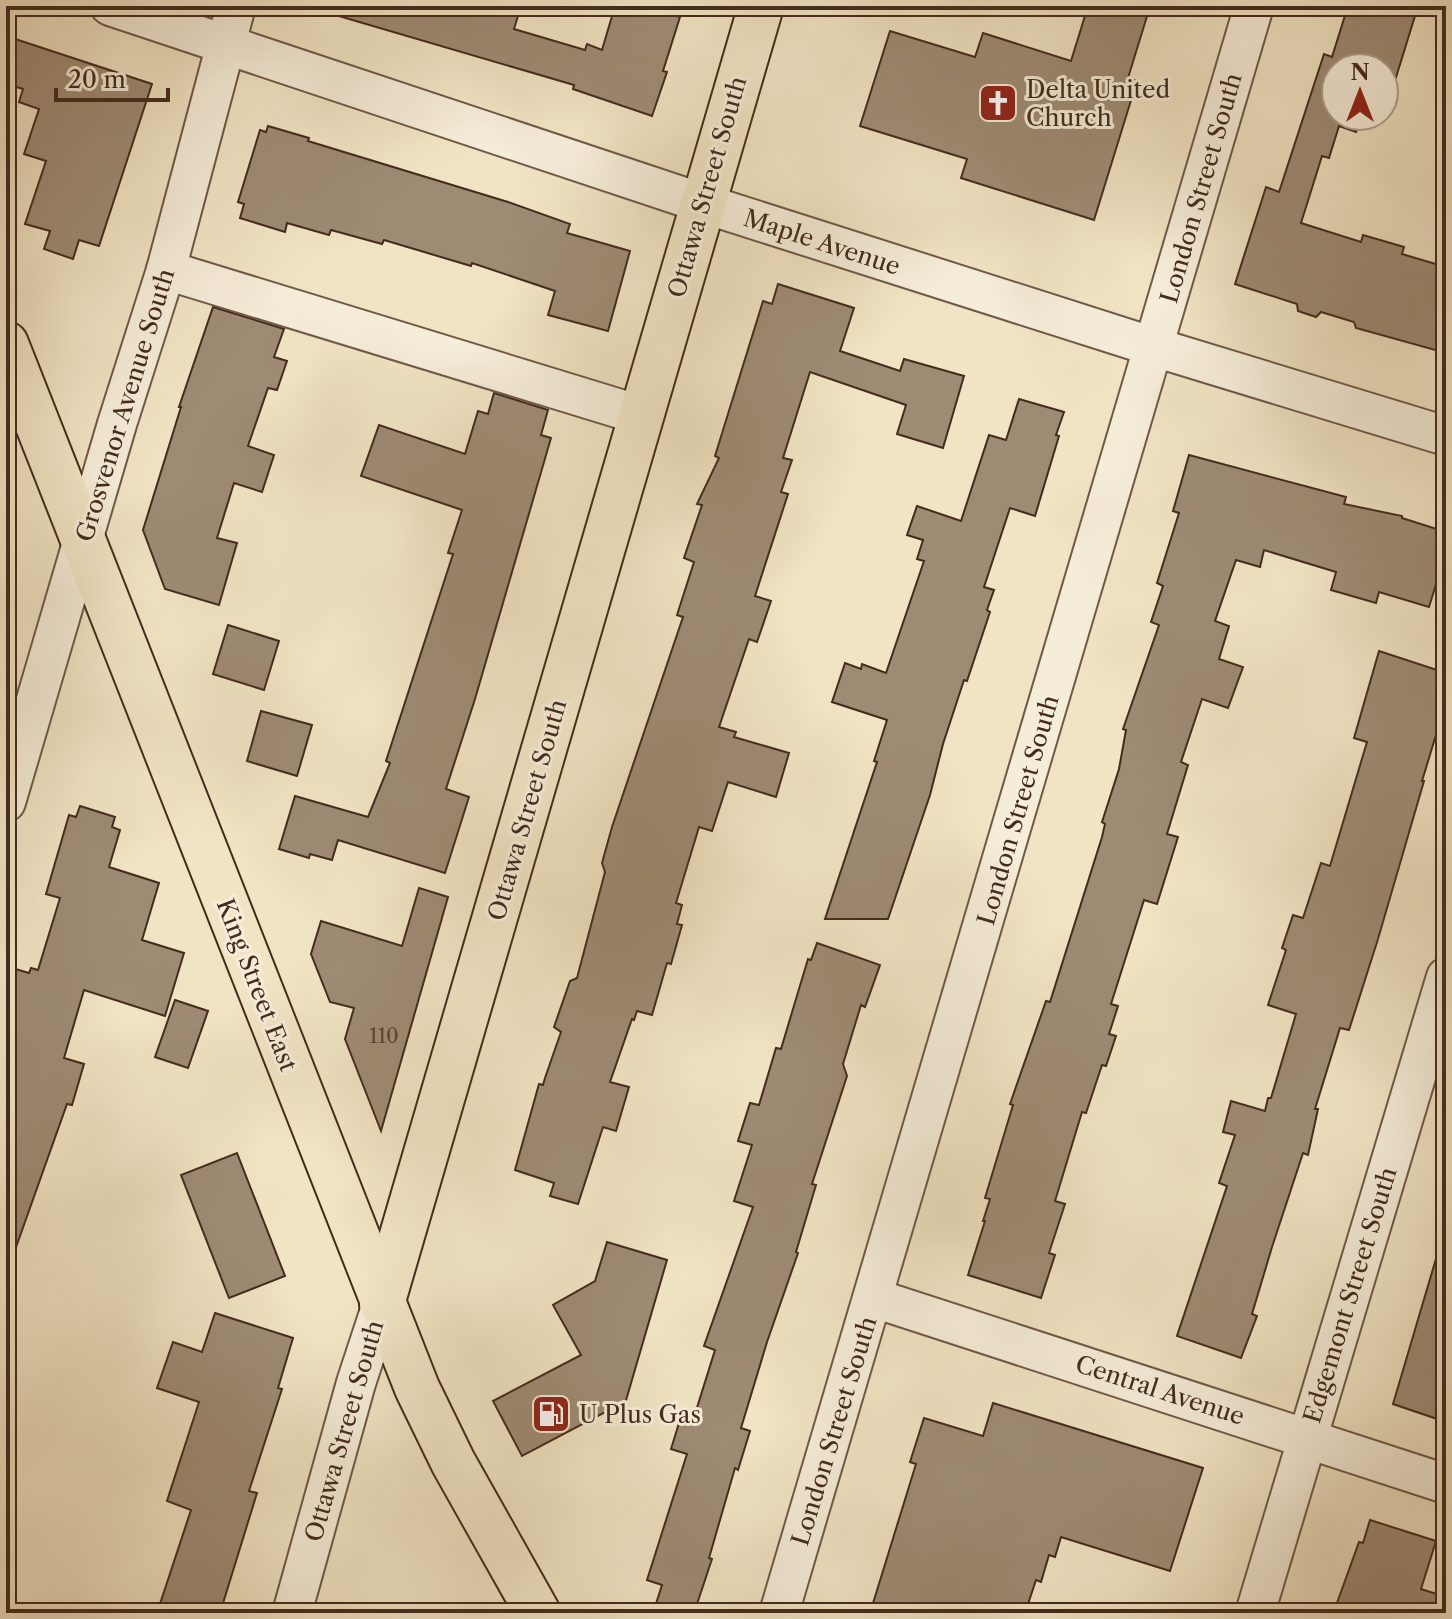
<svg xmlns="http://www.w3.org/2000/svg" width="1452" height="1619" font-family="'Libre Caslon Text',serif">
  <rect width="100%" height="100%" fill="#f1e4c4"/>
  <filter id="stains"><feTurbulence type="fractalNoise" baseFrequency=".0025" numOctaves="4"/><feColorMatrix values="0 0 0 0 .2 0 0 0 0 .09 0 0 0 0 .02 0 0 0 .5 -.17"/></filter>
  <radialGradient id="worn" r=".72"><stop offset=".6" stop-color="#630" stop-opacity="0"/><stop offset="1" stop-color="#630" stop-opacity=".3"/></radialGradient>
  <g fill="#9e8b74" stroke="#442b1d" stroke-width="2">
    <path d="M333,6H521L514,29L585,50L587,44L602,50L615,6H644L680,17L663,71L667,72L652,116L573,89L574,85L332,14Z"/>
    <path d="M1088,6H1124L1148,13L1128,78L1137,81L1094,220L961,178L967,159L860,126L890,31L975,57L983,33L1071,61Z"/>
    <path d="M1348,6H1385L1415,16L1389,100L1384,98V68H1336V116H1361L1356,132L1339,126L1329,158L1322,156L1301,223L1361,242L1363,235L1404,247L1402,254L1446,267V353L1356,328L1354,322L1321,312L1316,317L1298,311L1297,304L1235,284L1266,187L1279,192L1324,54L1332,57Z"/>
    <path d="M6,36L152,84L99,246L79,240L73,259L44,249L50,231L25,224L46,161L24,154L39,109L19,102L23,89L6,84Z"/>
    <path d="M268,126L309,138L308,141L508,202L570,224L567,233L630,251L608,331L548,315L555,291L472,263L471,266L384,240L382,244L331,230L329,235L287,223L285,232L240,218L244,204L238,202L260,130L266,132Z"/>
    <path d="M778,284L854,308L840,351L900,371L904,359L964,376L943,448L897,434L906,405L810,372L783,458L792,460L781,492L788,494L755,596L771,601L757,642L749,639L719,727L736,732L734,737L789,753L776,797L728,782L712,831L699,827L676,903L682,905L677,924L682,925L671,964L667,963L652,1015L637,1011L634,1020L632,1019L610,1082L629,1087L616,1131L603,1127L578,1204L550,1196L554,1183L515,1170L539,1084L543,1085L545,1078L561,1032L554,1027L570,981L577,978L605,872L602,863L612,827L683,617L677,615L694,562L684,558L702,505L697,504L719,458L715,456L763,301L772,304Z"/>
    <path d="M213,307L284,329L274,357L287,361L277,390L268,388L248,446L274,455L262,492L234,483L217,538L237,543L219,605L165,589L143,530L181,407H179Z"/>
    <path d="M494,393L548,410L541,435L551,438L475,699L446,789L469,797L445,873L338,840L332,860L310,854L309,858L279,849L295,796L368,817L390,763L386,761L453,554L448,553L462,510L361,476L379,425L465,454L478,411L488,414Z"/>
    <path d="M1019,399L1064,412L1056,435L1059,436L1035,516L1010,508L984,587L994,590L987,610L990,612L967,681L964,680L943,744L930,795L888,919H825L877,762L874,761L887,720L832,702L845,663L861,669L862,664L886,673L924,561L917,559L923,540L907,535L917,506L961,521L989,435L1006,440Z"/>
    <path d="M1189,455L1346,497L1344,504L1402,516V518L1446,532V584L1437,581L1429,607L1379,592L1376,603L1331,590L1336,572L1264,550L1260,567L1236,560L1215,621L1229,626L1219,659L1243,667L1228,708L1202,699L1181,762L1188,765L1167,834L1178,837L1157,904L1144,900L1111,1004L1118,1006L1109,1034L1116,1036L1106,1066L1102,1065L1086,1113L1082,1112L1055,1201L1065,1204L1049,1253L1055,1255L1041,1298L968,1275L985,1221H983L990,1199L985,1198L1013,1105L1010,1104L1046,1001L1050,1002L1102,837L1105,824L1102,822L1119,769L1126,730L1123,729L1159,625L1151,622L1163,586L1157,583L1179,513L1173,511Z"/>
    <path d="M228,625L279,641L264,690L213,674Z"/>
    <path d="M1379,651L1446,673V702L1422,781H1424L1378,939L1349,1030L1340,1028L1315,1109H1318L1308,1155L1303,1153L1272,1247L1252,1314L1257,1316L1241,1358L1177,1336L1227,1186L1219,1183L1235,1135L1223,1132L1231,1101L1265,1111L1268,1098H1271L1296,1014L1268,1005L1286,950L1282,948L1293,915L1303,918L1321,863L1330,866L1367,742L1354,738Z"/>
    <path d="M261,711L312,725L297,776L247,761Z"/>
    <path d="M80,806L115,817L112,827L120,830L109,867L159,883L142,940L184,953L165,1016L84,990L64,1058L84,1064L72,1105L67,1104L10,1264H6V1042L13,1016L6,1014V989L12,968L29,973L31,968L38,970L60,898L46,894L69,815L76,817Z"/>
    <path d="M419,888L448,897L381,1131L345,1039L354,1008L330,1002L311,954L321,921L402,946Z"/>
    <path d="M817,943L880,965L865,1007L861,1005L843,1064L847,1076L812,1184L816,1185L796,1252L798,1253L767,1342L741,1428L750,1431L738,1470L735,1468L709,1558L712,1559L694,1613H653L662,1585L647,1580L687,1454L671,1449L683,1410L695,1414L715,1350L704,1346L753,1207L734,1201L752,1145L738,1141L750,1103L759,1105L776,1048L781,1049L808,959L811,960Z"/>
    <path d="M175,1000L208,1011L188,1068L155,1057Z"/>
    <path d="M237,1153L285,1276L229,1298L181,1175Z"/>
    <path d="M607,1242L667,1260L622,1414L609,1410L522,1456L493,1401L581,1355L553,1305L595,1281Z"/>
    <path d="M1438,1252L1446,1253V1422L1393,1404Z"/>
    <path d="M215,1313L293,1338L278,1388L282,1389L249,1491L257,1493L220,1613H157L191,1510L167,1501L199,1402L157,1388L173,1342L202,1352Z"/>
    <path d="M993,1403L1203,1468L1170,1571L1061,1537L1055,1557L1049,1555L1041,1582L1036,1580L1025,1613H870L916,1464L910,1462L924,1418L983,1436Z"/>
    <path d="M1370,1520L1436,1541L1421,1589L1446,1597V1613H1351L1353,1608L1337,1603L1359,1542L1363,1543Z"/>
  </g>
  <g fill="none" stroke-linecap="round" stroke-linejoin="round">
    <defs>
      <g id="minor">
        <path d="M110,6L702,203L1154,347L1446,436"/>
        <path d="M166,270L640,415"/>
        <path d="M6,802L117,424L166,270L236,6"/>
        <path d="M874,1298L1446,1484"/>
        <path d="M292,1613L356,1383L382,1304"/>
        <path d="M779,1613L1254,6"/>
        <path d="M1255,1613L1446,977"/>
      </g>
      <g id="major">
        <path d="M6,344L417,1388L453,1462L538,1613"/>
        <path d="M382,1304L761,6"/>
      </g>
    </defs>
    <use href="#minor" stroke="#6f5947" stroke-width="42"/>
    <use href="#major" stroke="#442b1d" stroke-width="48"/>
    <use href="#minor" stroke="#f6edd9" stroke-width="38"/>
    <use href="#major" stroke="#f1e4c4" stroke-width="44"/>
  </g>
  <defs>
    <symbol id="church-square" viewBox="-11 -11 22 22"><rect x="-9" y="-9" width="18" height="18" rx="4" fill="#8f2418" stroke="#f6edd9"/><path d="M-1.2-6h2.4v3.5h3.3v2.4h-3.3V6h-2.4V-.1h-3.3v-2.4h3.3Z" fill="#fff"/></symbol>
    <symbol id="fuel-square" viewBox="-11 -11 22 22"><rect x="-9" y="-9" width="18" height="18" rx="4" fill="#8f2418" stroke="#f6edd9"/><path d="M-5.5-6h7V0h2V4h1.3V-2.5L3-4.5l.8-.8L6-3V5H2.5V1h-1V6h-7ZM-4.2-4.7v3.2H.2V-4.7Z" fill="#fff"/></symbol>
  </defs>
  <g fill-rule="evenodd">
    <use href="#church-square" x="976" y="81" width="44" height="44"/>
    <use href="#fuel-square" x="529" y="1392" width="44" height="44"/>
  </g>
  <g text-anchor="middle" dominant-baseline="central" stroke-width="6" stroke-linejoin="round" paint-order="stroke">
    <g font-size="20" fill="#5a4333">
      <text x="384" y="1036">110</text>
    </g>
    <g font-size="24" fill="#442b1d" stroke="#f6edd9" text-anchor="start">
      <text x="1026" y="89">Delta United<tspan x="1026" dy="28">Church</tspan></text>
      <text x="579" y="1414">U Plus Gas</text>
    </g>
    <g font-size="24" fill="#442b1d" stroke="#f6edd9">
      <text transform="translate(707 187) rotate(-74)">Ottawa Street South</text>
      <text transform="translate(1201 188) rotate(-74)">London Street South</text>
      <text transform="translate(822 242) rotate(18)">Maple Avenue</text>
      <text transform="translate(125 405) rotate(-73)">Grosvenor Avenue South</text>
      <text transform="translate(527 810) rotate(-74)">Ottawa Street South</text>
      <text transform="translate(1018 810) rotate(-74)">London Street South</text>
      <text transform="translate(257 985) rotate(69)">King Street East</text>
      <text transform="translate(1350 1295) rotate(-73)">Edgemont Street South</text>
      <text transform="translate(1160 1390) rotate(18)">Central Avenue</text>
      <text transform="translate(344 1431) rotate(-74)">Ottawa Street South</text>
      <text transform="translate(834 1431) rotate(-73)">London Street South</text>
    </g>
  </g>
  <rect width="1452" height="1619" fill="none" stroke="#f1e4c4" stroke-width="32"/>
  <rect x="8" y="8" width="1436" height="1603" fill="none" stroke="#442b1d" stroke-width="4"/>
  <rect x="16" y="16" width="1420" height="1587" fill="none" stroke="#442b1d" stroke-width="2"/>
  <g transform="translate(1360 92)"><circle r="38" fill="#f6edd9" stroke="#af9f8e" stroke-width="2"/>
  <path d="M0-6L14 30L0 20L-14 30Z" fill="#8f2418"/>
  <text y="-12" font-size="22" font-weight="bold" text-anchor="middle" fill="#442b1d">N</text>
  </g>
  <path d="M56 88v12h112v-12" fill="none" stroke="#442b1d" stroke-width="4"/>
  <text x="68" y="88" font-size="24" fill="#442b1d" stroke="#f6edd9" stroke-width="6" paint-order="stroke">20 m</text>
  <rect width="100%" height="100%" filter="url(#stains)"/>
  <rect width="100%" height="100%" fill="url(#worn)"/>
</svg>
